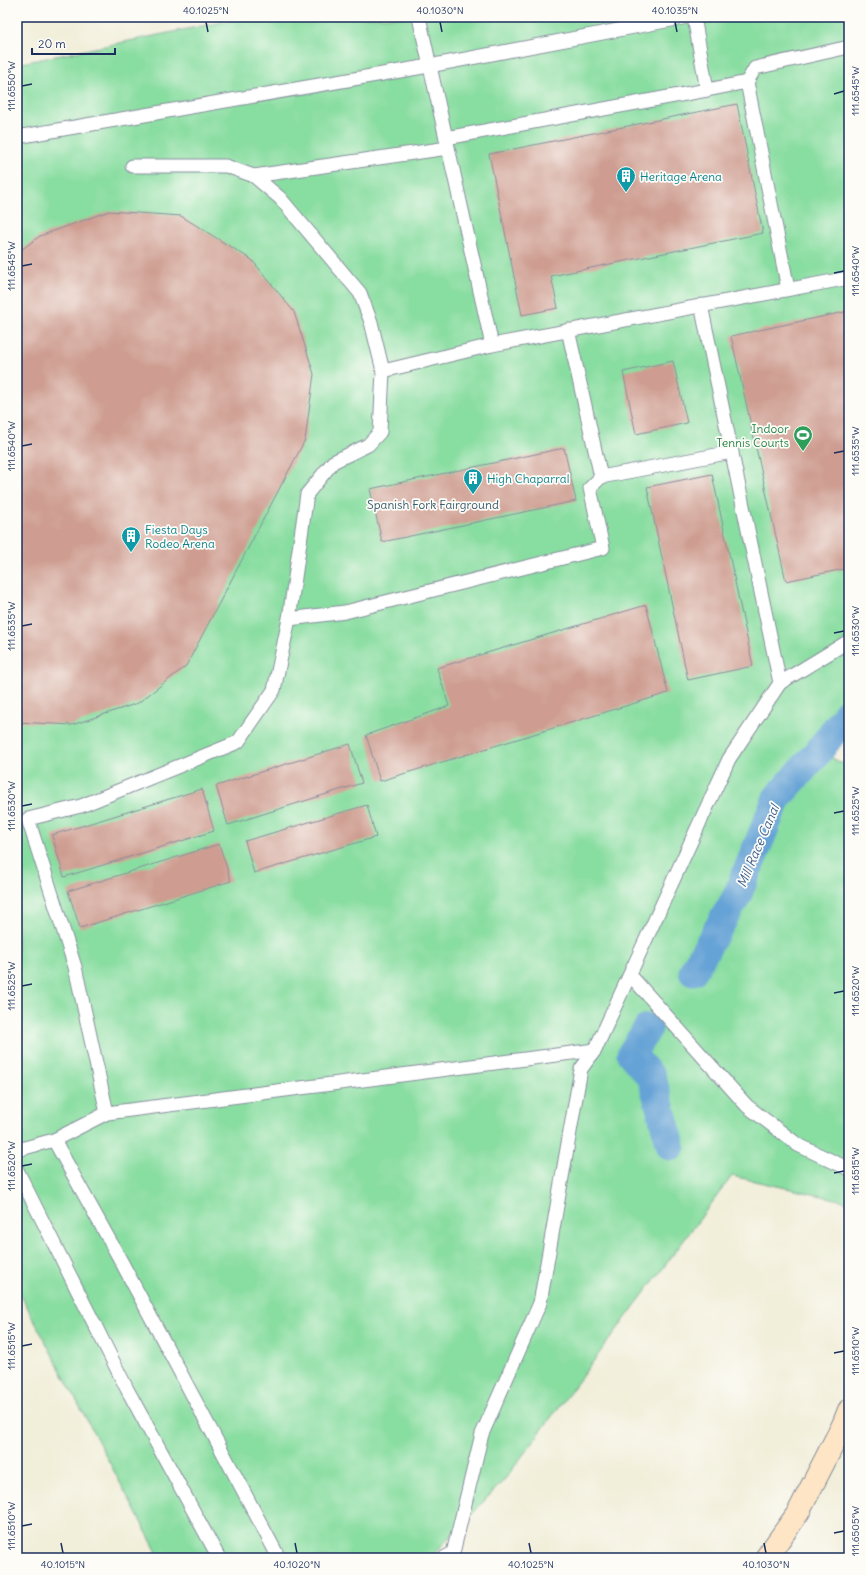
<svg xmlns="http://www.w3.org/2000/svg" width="866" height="1575" font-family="Delius,sans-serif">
  <rect width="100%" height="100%" fill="#fdfcf7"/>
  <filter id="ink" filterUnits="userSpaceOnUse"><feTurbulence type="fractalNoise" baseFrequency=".025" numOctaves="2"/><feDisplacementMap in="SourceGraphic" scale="8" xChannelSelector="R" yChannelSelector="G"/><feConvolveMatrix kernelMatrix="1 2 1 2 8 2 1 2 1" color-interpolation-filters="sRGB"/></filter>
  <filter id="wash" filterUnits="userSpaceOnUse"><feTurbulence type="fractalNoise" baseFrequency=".012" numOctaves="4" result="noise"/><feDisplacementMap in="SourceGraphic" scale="16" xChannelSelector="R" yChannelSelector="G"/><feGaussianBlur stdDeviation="0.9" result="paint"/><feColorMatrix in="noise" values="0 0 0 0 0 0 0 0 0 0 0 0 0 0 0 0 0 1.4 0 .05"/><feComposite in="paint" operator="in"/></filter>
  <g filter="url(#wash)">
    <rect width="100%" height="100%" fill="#f1eed9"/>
    <path fill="#88dda0" stroke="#52867f" d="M246,17H849V711L819,751L849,767V1202L732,1176L505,1479L430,1558H160L17,1288V64Z"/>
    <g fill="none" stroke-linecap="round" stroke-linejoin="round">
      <g stroke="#65a2d6" stroke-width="29">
        <path d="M693,971L737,896L777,798L819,751L849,711"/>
        <path d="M648,1028L631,1054L652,1078L671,1146"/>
      </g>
    </g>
    <g id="blocks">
      <g fill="#ce9c90">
        <path d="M737,104L763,233L551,276L558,308L522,315L489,154Z"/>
        <path d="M109,211L181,216L252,260L294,312L314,374L305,440L186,666L138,703L72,725L17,722V253L40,236Z"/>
        <path d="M849,311V568L786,581L731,336Z"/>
        <path d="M673,361L687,423L636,434L623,372Z"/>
        <path d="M564,448L576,501L382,542L370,489Z"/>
        <path d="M712,474L753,666L688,680L647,487Z"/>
        <path d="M646,605L668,693L380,781L366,735L449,706L437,668Z"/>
        <path d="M350,744L362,783L228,825L216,786Z"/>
        <path d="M202,789L214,831L64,877L52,835Z"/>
        <path d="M367,805L376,837L254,873L245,841Z"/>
        <path d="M219,844L231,881L80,928L68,891Z"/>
      </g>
    </g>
  </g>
  <g filter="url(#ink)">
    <use href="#blocks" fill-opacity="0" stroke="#868e9c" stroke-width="1"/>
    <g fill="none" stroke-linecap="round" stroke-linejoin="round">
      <defs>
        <g id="lane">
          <path d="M419,17L492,345"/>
          <path d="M747,82L755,68L849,47"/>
          <path d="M707,90L747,82L788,289"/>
          <path d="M17,137L429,66L687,17"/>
          <path d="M446,138L707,90L694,17"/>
          <path d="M132,166H226L254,176"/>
          <path d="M701,305L780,683"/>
          <path d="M568,330L601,477L732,452"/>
          <path d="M383,371L492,345L849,278"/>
          <path d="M289,619L345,612L603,548L590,488L601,477"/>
          <path d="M630,975L747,1106L798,1145L849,1169"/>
          <path d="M107,1113L75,967L28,819L81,806L238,742L274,690L289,619L307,494L333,462L368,445L380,432L383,371L371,322L360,293L280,198L254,176L448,148"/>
          <path d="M17,1150L54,1140"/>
          <path d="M17,1170L127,1389L219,1558"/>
          <path d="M279,1558L121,1261L54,1140L107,1113L595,1050"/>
          <path d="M444,1558L453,1553L482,1434L540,1303L581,1069L595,1050L729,759L780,683L849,641"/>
        </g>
        <path id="secondary" d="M766,1558L798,1513L843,1425L849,1410"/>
      </defs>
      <use href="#lane" stroke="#868e9c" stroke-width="15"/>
      <use href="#secondary" stroke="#868e9c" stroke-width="24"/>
      <use href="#lane" stroke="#fff" stroke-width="13"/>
      <use href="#secondary" stroke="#fde5c5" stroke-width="22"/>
    </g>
  </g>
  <path fill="none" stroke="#1b2f5e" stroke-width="1.5" d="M206,22L208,32M440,22L442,32M675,22L677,32M22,86L32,84M834,94L844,91M22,266L32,264M834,273L844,271M22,446L32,444M834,453L844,451M22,626L32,624M834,633L844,631M22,806L32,804M834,813L844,811M22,986L32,984M834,993L844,991M22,1166L32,1164M834,1173L844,1171M22,1346L32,1344M834,1353L844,1351M22,1526L32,1524M834,1533L844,1531M61,1543L63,1553M295,1543L297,1553M529,1543L531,1553M764,1543L766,1553"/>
  <defs>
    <symbol id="building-pin" viewBox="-11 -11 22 30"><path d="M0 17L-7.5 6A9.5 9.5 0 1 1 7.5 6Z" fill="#0f9aa8" stroke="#fdfcf7"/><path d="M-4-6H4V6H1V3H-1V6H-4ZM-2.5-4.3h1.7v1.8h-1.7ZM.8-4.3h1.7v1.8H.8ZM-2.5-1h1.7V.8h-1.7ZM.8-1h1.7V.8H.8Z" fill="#fff"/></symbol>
    <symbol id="stadium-pin" viewBox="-11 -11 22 30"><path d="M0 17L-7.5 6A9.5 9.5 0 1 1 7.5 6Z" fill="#2e9e5b" stroke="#fdfcf7"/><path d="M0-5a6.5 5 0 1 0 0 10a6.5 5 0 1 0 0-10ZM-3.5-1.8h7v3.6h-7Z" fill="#fff"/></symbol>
  </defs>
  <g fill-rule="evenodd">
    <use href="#building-pin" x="615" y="165" width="22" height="30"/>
    <use href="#stadium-pin" x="792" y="424" width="22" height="30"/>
    <use href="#building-pin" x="462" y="467" width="22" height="30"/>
    <use href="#building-pin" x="120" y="525" width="22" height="30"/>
  </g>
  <g text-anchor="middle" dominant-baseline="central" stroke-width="3.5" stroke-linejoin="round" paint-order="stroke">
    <g font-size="12" fill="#0d838f" stroke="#fdfcf7" text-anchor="start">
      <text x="640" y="176">Heritage Arena</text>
      <text x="487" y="478">High Chaparral</text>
      <text x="145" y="529">Fiesta Days<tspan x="145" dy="14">Rodeo Arena</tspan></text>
    </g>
    <g font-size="12" fill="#27864d" stroke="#fdfcf7" text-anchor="end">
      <text x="789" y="428">Indoor<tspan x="789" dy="14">Tennis Courts</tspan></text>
    </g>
    <g font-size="12" fill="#365a6e" stroke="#fdfcf7">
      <text x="433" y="504">Spanish Fork Fairground</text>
    </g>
    <g font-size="13" font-style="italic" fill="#395d8e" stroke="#fdfcf7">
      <text transform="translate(758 846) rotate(-67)">Mill Race Canal</text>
    </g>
  </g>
  <rect width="866" height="1575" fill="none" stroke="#fdfcf7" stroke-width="44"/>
  <path d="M32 48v6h83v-6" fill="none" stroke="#1b2f5e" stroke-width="2"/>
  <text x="38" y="48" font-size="12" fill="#1b2f5e" stroke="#fdfcf7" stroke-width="3" paint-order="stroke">20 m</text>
  <rect x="22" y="22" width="822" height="1531" fill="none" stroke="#1b2f5e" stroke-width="1.5"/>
  <g font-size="10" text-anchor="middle" fill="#1b2f5e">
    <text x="206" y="14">40.1025°N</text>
    <text x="440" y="14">40.1030°N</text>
    <text x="675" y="14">40.1035°N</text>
    <text transform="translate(11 86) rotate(-90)" y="4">111.6550°W</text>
    <text transform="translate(855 91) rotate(-90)" y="4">111.6545°W</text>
    <text transform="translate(11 266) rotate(-90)" y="4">111.6545°W</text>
    <text transform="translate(855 271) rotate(-90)" y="4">111.6540°W</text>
    <text transform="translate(11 446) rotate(-90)" y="4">111.6540°W</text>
    <text transform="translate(855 451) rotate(-90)" y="4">111.6535°W</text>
    <text transform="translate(11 626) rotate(-90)" y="4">111.6535°W</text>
    <text transform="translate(855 631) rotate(-90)" y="4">111.6530°W</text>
    <text transform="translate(11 806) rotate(-90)" y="4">111.6530°W</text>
    <text transform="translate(855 811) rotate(-90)" y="4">111.6525°W</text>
    <text transform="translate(11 986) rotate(-90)" y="4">111.6525°W</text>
    <text transform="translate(855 991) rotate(-90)" y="4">111.6520°W</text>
    <text transform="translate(11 1166) rotate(-90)" y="4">111.6520°W</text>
    <text transform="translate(855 1171) rotate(-90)" y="4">111.6515°W</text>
    <text transform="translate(11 1346) rotate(-90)" y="4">111.6515°W</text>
    <text transform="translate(855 1351) rotate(-90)" y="4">111.6510°W</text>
    <text transform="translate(11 1526) rotate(-90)" y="4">111.6510°W</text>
    <text transform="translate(855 1531) rotate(-90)" y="4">111.6505°W</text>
    <text x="63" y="1568">40.1015°N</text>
    <text x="297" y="1568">40.1020°N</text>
    <text x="531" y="1568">40.1025°N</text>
    <text x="766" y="1568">40.1030°N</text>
  </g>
</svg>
